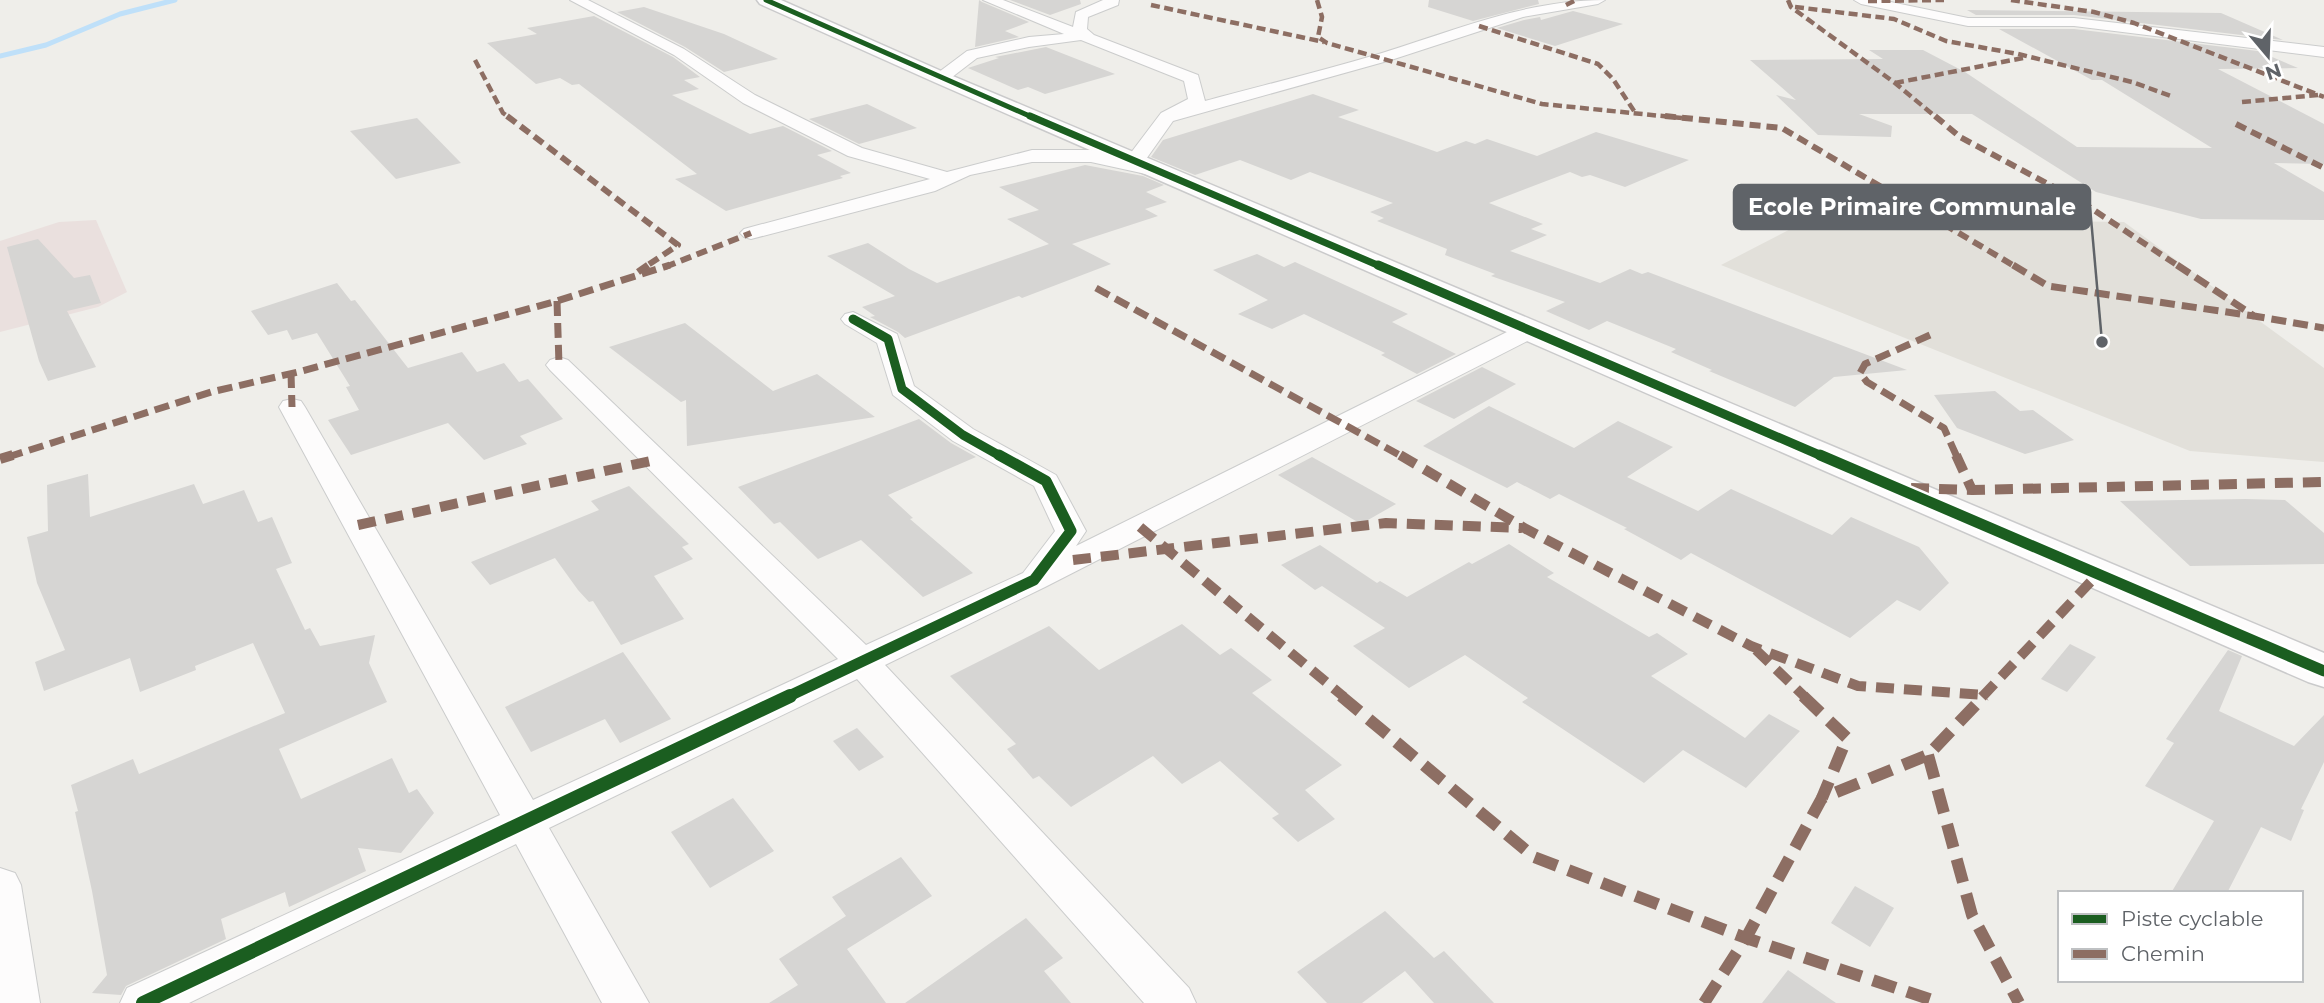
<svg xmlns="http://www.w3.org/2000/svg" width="2324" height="1003" font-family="Montserrat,sans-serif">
  <rect width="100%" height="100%" fill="#efeeea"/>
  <path fill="#e2e0da" d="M1812,218L2124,222L2324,368V462L2190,451L1721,265Z"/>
  <path fill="#eae0de" d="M96,220L127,292L98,307L0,332V241L59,222Z"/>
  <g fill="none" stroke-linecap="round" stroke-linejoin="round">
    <path stroke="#bfe0f9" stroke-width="5" d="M0,56L46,45L120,14L175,0"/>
  </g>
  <g fill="#d6d5d3">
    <path d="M979,0L982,2L1029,22L1005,31L1019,37L975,47Z"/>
    <path d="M1010,0H1080L1081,4L1050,15Z"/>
    <path d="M1429,0H1538L1539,4L1473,21L1428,7Z"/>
    <path d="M644,7L724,34L778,59L724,72L685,47L617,12Z"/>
    <path d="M1967,10L2221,13L2283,40L2074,15H1976Z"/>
    <path d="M1573,11L1623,24L1555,46L1497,28L1524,20L1540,17L1541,20Z"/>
    <path d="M594,16L673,57L700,77L684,80L699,89L672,95L750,134L783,126L832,151L817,155L851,173L840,176L843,178L726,211L675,179L697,174L579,84L572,85L560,78L536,84L487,43L537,34L527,28Z"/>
    <path d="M1999,29H2074L2258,51L2298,68L2218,69L2324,124V164L2274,163L2324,192V220L2201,219L2096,192L1972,114H1859L1892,126L1891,137L1818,135L1776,95L1796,100L1750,60L1883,59L1869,50H1923L1965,72L2077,147L2212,148L2102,80H2092Z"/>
    <path d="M1046,47L1115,74L1045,94L1028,87L1018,90L968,68L999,58L995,57Z"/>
    <path d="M1313,94L1359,110L1338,117L1437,152L1466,141L1475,144L1487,139L1537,156L1596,132L1689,160L1625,187L1590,175L1582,177L1570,172L1489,203L1543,224L1531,229L1547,235L1510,251L1600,283L1630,269L1642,274L1648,272L1907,370L1834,377L1795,407L1709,371L1712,370L1671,352L1676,349L1607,321L1589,330L1546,311L1565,302L1491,276L1495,274L1445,255L1447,249L1377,221L1384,218L1370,212L1393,203L1310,172L1291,180L1240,160L1195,175L1151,157L1163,140Z"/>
    <path d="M867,104L917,128L859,144L809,119Z"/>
    <path d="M417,118L461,163L396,179L350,131Z"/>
    <path d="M1085,165L1143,176L1164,185L1146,192L1167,202L1145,209L1158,216L1072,244L1111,264L1022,298L1019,296L905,338L898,332L870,317L875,316L862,307L895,296L827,256L868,243L909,269L937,283L1049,244L1007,219L1039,210L999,187Z"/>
    <path d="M38,239L74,278L90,275L101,303L67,311L96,367L48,381L39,361L7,247Z"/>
    <path d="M1257,254L1284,267L1295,262L1408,314L1392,322L1456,354L1417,374L1381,355L1385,353L1304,314L1272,329L1238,314L1268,300L1213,270Z"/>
    <path d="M337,283L351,301L355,300L408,368L462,352L477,372L504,363L519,382L528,379L563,419L520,436L527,444L484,460L448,423L351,455L328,420L359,410L346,387L350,386L317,333L292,340L287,330L268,335L251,311Z"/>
    <path d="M685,323L773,391L817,374L875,417L687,446L686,400L681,402L609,347Z"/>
    <path d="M1482,367L1516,384L1454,419L1416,401Z"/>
    <path d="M1995,391L2020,411L2033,410L2074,440L2025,454L1957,428L1934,395Z"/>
    <path d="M1489,406L1574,448L1618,421L1673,447L1627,477L1698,511L1731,489L1832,535L1851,517L1919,547L1949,583L1920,611L1897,600L1850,638L1691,553L1681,560L1624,529L1627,528L1559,494L1550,499L1517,482L1507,488L1423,446Z"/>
    <path d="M919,419L951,443L976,457L888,495L913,518L910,519L973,573L923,597L861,540L818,559L780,522L774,524L738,487Z"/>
    <path d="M1312,457L1396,504L1361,524L1278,475Z"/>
    <path d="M88,474L90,517L194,484L203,504L244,490L258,522L272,517L292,563L276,569L305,630L310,628L320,646L375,635L369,663L387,702L279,749L301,799L392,758L409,793L417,789L434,813L401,853L358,848L366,871L289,907L285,892L221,919L226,939L126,986L121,995L92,993L107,975L92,891L75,812L78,811L71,785L133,759L139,774L285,713L253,643L195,666L196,670L140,692L130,658L44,691L35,662L65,650L37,583L27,537L48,531L47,485Z"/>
    <path d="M629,486L689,544L682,547L693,559L654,576L684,619L621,645L593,601L589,602L578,590L555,558L490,585L471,562L599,510L591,501Z"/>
    <path d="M2245,499L2285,500L2324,533V564L2190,566L2120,501Z"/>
    <path d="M1509,544L1554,573L1547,577L1649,637L1657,633L1688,654L1651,676L1745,738L1769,714L1800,731L1746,788L1683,750L1644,783L1522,702L1528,698L1465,655L1409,688L1353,646L1385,628L1322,586L1315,590L1281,565L1320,545L1377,583L1380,581L1407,597L1469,562L1472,564Z"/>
    <path d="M1182,624L1220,655L1231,648L1272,680L1252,693L1342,765L1305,790L1335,819L1298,842L1272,818L1279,814L1220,761L1182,784L1153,756L1071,807L1039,776L1033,779L1007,749L1016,744L950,676L1049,626L1099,670Z"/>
    <path d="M2070,644L2096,657L2067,692L2041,679Z"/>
    <path d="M2228,650L2242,656L2219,711L2294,746L2324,715V762L2301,809L2304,810L2291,841L2261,827L2227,893H2171L2214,821L2145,786L2174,743L2166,739Z"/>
    <path d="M623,652L671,719L620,743L605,719L531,752L505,707Z"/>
    <path d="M857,728L884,757L859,771L833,741Z"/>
    <path d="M733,798L774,851L710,888L671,832Z"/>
    <path d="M901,857L932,896L847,949L886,1003H769L798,985L779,959L846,916L832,897Z"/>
    <path d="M1855,886L1894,908L1870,947L1831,923Z"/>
    <path d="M1385,911L1434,958L1444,951L1494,1003H1434L1405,971L1362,1003H1327L1297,972Z"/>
    <path d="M1026,918L1063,958L1044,971L1071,1003H905Z"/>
    <path d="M1788,970L1836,1003H1762Z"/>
  </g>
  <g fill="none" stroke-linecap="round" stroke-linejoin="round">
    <defs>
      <g id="street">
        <path d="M570,0H588L684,49L755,95L862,148L947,172L1032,150H1091L1127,158L1161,113L1188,99L1184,81L1081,40L1029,47L977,58L947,81H935L933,78L935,75L967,51L1029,37L1064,34L983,0H1003L1073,27L1076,12L1103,0H1119L1118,5L1088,17L1087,29L1094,35L1198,75L1205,101C1264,85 1323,71 1382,53C1456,30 1526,0 1605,0L1598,4L1523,17L1391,60L1173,121L1144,162L1162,166L1165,170L1162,174L1155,176L1091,162H1032L970,175L935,191L751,239L744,237L740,233L744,229L930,179L848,156L743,103L674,55Z"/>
        <path d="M1854,0H1881L1968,18H2074L2324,47V57L2074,26H1968L1861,4Z"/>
        <path d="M853,312L897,334L914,386L973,429L1056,475L1086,531L1076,546L1521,325L1530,323L1539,325L1542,330L1539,335L1045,587L885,665L1189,988L1196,1003H1144L857,679L549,828L649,1003H602L516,844L189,1003H120L127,988L500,815L279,407L283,401L292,399L301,401L305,407L533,800L838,659L550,370L546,365L550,360L559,357L568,360L866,645L1023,573L1055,531L1034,486L953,441L893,395L877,343L845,324L841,319L845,314Z"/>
        <path d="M0,868L15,873L21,885L40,1003H0Z"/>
      </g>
      <path id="secondary" d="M757,0H781L948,74L2324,653V687L2308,682L934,82L760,4Z"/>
    </defs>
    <use href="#street" stroke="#cbcccc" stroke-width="2"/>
    <use href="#secondary" stroke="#cacacb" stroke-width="3"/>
    <use href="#street" fill="#fdfcfc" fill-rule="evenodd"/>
    <use href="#secondary" fill="#fdfcfc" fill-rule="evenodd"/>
    <g stroke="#8d6e63" stroke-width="4.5" stroke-dasharray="9 4.5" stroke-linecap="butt">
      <path d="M1317,0L1322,17L1318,37L1327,43L1542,104L1682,118"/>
      <path d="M1788,0L1791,7L1895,83L1937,118"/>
      <path d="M2011,0L2094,12L2134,23L2324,97"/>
      <path d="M1868,1L1944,0"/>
      <path d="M1151,5L1324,42"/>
      <path d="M1566,5L1576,0"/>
      <path d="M1795,7L1894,19L1946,41L2018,54L2132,82L2171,96"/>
      <path d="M1479,26L1598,64L1613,79L1636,114"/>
      <path d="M475,60L503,113L510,118"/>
      <path d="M1895,83L2023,58"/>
      <path d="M2242,102L2318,95"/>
    </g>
    <g stroke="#8d6e63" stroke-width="6" stroke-dasharray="11 6" stroke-linecap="butt">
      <path d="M507,116L678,245L645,267"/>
      <path d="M1665,116L1782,128L2016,267"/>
      <path d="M1935,116L1960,137L2080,201L2180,267"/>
      <path d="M2236,124L2324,168"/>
      <path d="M665,267L751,233"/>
    </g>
    <g stroke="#8d6e63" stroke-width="7" stroke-dasharray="15 7" stroke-linecap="butt">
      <path d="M2013,265L2048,286L2254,316"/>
      <path d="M2177,265L2254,316L2324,328"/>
      <path d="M638,272L648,265"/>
      <path d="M1096,288L1403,457"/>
      <path d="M557,301L559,365"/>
      <path d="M1930,335L1865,364L1860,373L1867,382L1944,428L1957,457"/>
      <path d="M291,373L292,407"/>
      <path d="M8,457L211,392L298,372L557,301L670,265"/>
    </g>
    <g stroke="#8d6e63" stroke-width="10" stroke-dasharray="18 10" stroke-linecap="butt">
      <path d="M1400,455L1526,529L1751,646L1858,686L1985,695"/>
      <path d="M1956,455L1972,490"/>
      <path d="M0,459L13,455"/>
      <path d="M1911,488L1972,490L2324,482"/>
      <path d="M358,525L655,460"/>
      <path d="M1140,527L1344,697"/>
      <path d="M1073,560L1386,523L1522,528"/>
      <path d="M1756,650L1805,697"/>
      <path d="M1982,697L2098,574"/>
    </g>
    <g stroke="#8d6e63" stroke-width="12" stroke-dasharray="24 12" stroke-linecap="butt">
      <path d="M1341,696L1534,857L1746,938L1941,1003"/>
      <path d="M1803,696L1847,738L1822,798"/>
      <path d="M1928,755L1972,915L2019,1003"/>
      <path d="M1704,1003L1746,938L1822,798L1928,755L1984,696"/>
    </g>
    <defs>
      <path id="cycleway-far4" d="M766,0L1034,118"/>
      <path id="cycleway-far3" d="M1030,116L1382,267"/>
      <g id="cycleway-far2">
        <path d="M1378,265L1824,457"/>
        <path d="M853,319L888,339L902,389L963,435L1002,457"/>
      </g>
      <g id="cycleway-far1">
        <path d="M1820,455L2324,671"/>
        <path d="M787,697L1034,580L1071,531L1046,481L999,455"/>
      </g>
      <path id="cycleway" d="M143,1003L790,696"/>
    </defs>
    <use href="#cycleway-far4" stroke="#fff" stroke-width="8"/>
    <use href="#cycleway-far3" stroke="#fff" stroke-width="10"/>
    <use href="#cycleway-far2" stroke="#fff" stroke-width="12"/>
    <use href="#cycleway-far1" stroke="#fff" stroke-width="16"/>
    <use href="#cycleway" stroke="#fff" stroke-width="18"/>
    <use href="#cycleway-far4" stroke="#1b5e20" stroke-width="5"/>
    <use href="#cycleway-far3" stroke="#1b5e20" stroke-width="7"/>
    <use href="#cycleway-far2" stroke="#1b5e20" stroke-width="9"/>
    <use href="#cycleway-far1" stroke="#1b5e20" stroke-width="11"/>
    <use href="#cycleway" stroke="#1b5e20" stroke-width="14"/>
  </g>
  <path fill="none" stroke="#5f6368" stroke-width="2.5" d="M2102 342L2090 207"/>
  <circle fill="#5f6368" stroke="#fff" stroke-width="2.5" cx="2102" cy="342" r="7"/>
  <rect fill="#5f6368" stroke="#5f6368" stroke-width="2.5" x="1734" y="185" width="356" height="44" rx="7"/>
  <g font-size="23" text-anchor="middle" font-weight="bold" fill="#fff">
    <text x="1912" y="215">Ecole Primaire Communale</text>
  </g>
  <rect x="2058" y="891" width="245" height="91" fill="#ffffff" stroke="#bfc1c3" stroke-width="2"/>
  <rect x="2072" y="914" width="35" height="10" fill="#1b5e20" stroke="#bfc1c3" stroke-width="2"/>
  <text x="2121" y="926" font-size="21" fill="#5f6368">Piste cyclable</text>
  <rect x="2072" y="949" width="35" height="10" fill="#8d6e63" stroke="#bfc1c3" stroke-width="2"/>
  <text x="2121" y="961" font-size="21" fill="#5f6368">Chemin</text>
  <g transform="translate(2268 56) rotate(161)" stroke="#ffffff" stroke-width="5" paint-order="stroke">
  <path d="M0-5L12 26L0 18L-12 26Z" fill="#5f6368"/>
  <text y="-10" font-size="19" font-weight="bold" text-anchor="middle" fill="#5f6368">N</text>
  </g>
</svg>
